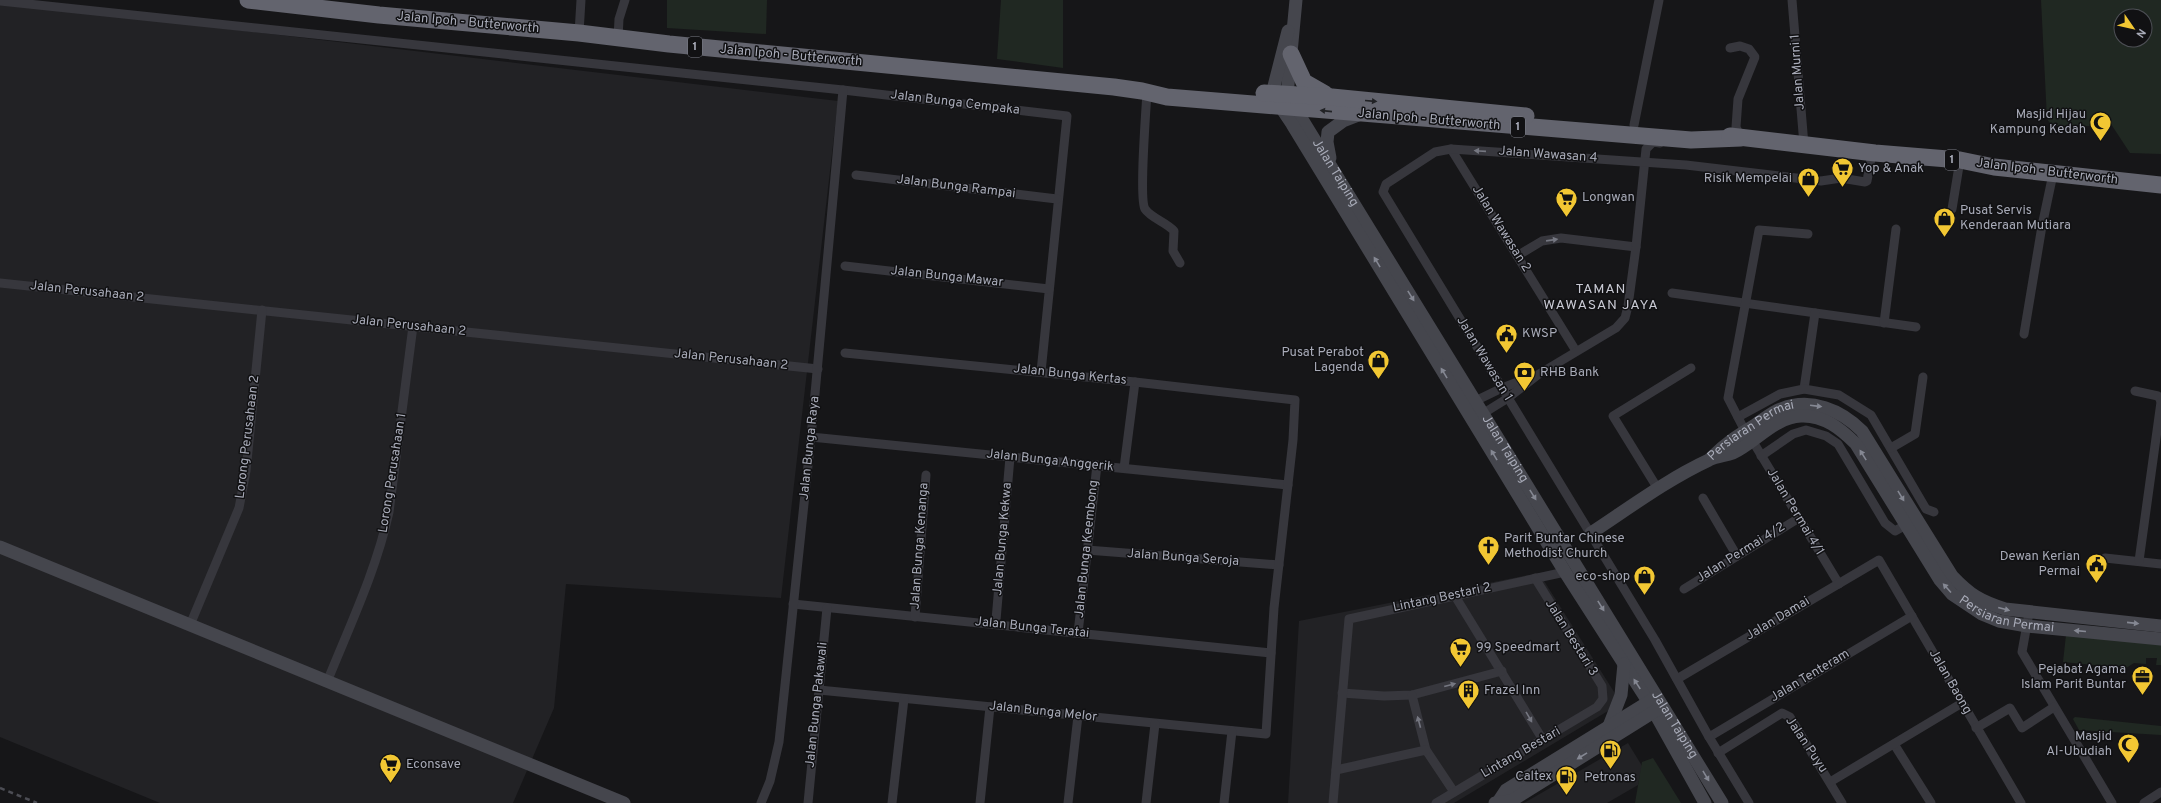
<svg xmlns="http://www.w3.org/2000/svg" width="2161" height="803" font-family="Overpass,sans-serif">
  <rect width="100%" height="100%" fill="#161618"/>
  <g fill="#222225">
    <path d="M0,2L838,101L781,598L566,584L554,708L513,803H160L0,737Z"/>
    <path d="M1539,573L1616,695L1608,711L1454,803H1288L1299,621Z"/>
    <path d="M1628,743L1642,766L1638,785L1607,803H1524Z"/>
  </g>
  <g fill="#202822" fill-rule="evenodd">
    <path d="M667,0H767L766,34L667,28Z"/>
    <path d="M1001,0H1063V68L997,59Z"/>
    <path d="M2041,0H2161V154L2130,153L2109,121L2096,126H2052L2047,119ZM2121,16H2145V40H2121Z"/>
    <path d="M2066,635L2161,644V665H2156L2157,658H2146V664L2134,663L2126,668L2063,662Z"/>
    <path d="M2075,717L2161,726V735L2079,730L2073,719Z"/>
    <path d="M1653,758L1681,803H1635L1642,762Z"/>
  </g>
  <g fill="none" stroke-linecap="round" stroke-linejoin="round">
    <g stroke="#37373d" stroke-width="9">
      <path d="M1792,0L1804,145"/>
      <path d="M0,1L843,90L1067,116L1041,372"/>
      <path d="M579,33L581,0"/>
      <path d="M618,38L619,19L625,0"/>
      <path d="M1730,48L1740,46L1749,49L1755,57L1738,99L1736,127L1741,138"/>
      <path d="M1147,92C1146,110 1139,199 1145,209C1151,218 1166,222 1174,231L1173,251L1180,263"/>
      <path d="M1634,125L1659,0"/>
      <path d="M1451,149L1576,351"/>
      <path d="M856,175L1057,199"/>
      <path d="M1952,209L1960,160"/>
      <path d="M1517,256L1542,241L1561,238L1636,247"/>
      <path d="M845,266L1049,289"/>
      <path d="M0,283L818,369"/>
      <path d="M1672,293L1916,327"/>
      <path d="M1884,323L1896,229"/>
      <path d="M2024,334L2042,226L2053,174"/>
      <path d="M1804,389L1815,313"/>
      <path d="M2135,391L2158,396L2161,401"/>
      <path d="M1471,403L1502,388L1531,377"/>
      <path d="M1479,416L1508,398L1539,374L1616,328L1625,318L1628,306L1636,247L1646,149L1653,142L1660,143"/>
      <path d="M1738,417L1780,394L1804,389L1839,395L1871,415L1926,509L1934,512"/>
      <path d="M1745,431L1728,398L1759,230L1808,234"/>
      <path d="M811,437L1288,485"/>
      <path d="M1752,440L1839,584"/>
      <path d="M1891,448L1915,434L1923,377"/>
      <path d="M1761,456L1793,434L1806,430L1826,436L1838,444L1885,523L1895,531L1911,522"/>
      <path d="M1124,468L1135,382"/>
      <path d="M1658,489L1613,416L1691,368"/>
      <path d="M1703,498L1737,556"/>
      <path d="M1087,550L1279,565"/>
      <path d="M2105,558L2161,564"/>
      <path d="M2139,561L2161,402"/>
      <path d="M1684,589L1799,518"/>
      <path d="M1455,596L1543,740"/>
      <path d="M793,604L1271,653"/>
      <path d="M2029,613L2022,652L2112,803"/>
      <path d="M915,617L926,475"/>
      <path d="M996,620L1010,457"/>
      <path d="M190,625L239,508L246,471L262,310"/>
      <path d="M1078,633L1097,465"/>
      <path d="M1677,679L1879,560L2021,803"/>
      <path d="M327,682C350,625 376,571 389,512L413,326"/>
      <path d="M819,690L1266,734L1274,608L1293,440L1295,400L1135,382L845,353"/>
      <path d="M1342,693L1384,696L1412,695L1502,671"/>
      <path d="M1412,695L1426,750L1454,792"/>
      <path d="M1976,728L2010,708L2022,728L2054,707"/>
      <path d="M1709,737L1912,616"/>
      <path d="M1894,744L1931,803"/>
      <path d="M1718,753L1782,713L1790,717L1842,803"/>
      <path d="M1336,770L1426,750"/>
      <path d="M1830,782L1962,703"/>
      <path d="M761,803L770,781L779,742L811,437L843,90"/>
      <path d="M808,803L827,608"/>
      <path d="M892,803L904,699"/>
      <path d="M980,803L990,707"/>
      <path d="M1068,803L1078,716"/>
      <path d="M1146,803L1155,724"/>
      <path d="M1224,803L1232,731"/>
      <path d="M1333,803L1349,619L1565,572"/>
      <path d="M1436,803L1597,707L1603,699L1602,686L1535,578"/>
      <path d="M1749,803L1709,737L1655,640L1383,192L1386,184L1435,152L1451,149L1686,165L1821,181L1841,178L1865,182L1867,181L1872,153"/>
      <path d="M2144,803L2161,792"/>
    </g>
    <g stroke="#45464d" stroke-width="13">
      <path id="s1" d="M1296,0L1287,95L1722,803"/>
      <path d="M1288,31L1272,94L1292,124L1565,572L1651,706L1705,803"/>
      <path d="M1330,158L1327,142L1328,132L1343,121L1361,114"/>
      <path id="s2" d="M1711,458C1726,443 1737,436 1755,425C1763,420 1772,412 1781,409C1811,397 1841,410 1862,431L1952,576C1970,595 1980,601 2005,609L2161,626"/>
      <path id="s3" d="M1591,533C1629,508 1668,479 1709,460C1717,456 1725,456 1733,453C1756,442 1775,417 1801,416C1824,415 1841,429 1856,444L1940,580L1952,594L1982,614L1999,621L2027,626L2161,639"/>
      <path d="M0,547L624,803"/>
      <path d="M1609,726L1621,695L1624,664"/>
      <path d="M1498,802L1506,790L1655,698"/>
      <path d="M1495,803L1511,801L1660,708"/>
    </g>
    <g stroke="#63646e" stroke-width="17">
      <path d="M248,0L379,15L579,33L669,44L1114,87L1142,91L1167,97L1691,140L1741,138"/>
      <path d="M1291,54L1304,82L1325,94"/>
      <path d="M1264,93L1332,97L1526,116"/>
      <path d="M1730,136L1875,153L1960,160L1994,167L2161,185"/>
    </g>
    <path stroke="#4c4d54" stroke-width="2.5" stroke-dasharray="5 4" stroke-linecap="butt" d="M0,788L37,803"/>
  </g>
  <defs><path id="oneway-solid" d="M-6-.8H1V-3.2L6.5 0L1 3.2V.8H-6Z"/></defs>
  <g fill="#212225">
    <use href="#oneway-solid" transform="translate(1371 101) rotate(5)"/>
    <use href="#oneway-solid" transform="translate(1326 111) rotate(-174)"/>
  </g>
  <g fill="#757781">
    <use href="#oneway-solid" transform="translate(1480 151) rotate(-176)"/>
    <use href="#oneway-solid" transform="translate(1552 240) rotate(-8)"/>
    <use href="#oneway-solid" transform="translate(1450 685) rotate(-15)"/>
    <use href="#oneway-solid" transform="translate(1529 717) rotate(60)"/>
    <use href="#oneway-solid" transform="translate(1419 722) rotate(-105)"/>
  </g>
  <g fill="#858893">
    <use href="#oneway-solid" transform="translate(1377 262) rotate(-121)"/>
    <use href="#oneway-solid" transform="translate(1411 296) rotate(58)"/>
    <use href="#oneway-solid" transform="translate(1444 373) rotate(-121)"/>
    <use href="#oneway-solid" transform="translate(1816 406) rotate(7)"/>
    <use href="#oneway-solid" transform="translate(1494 455) rotate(-121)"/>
    <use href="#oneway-solid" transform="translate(1863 455) rotate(-122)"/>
    <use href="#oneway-solid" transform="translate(1533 495) rotate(58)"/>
    <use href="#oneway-solid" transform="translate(1901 496) rotate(59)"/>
    <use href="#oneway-solid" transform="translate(1947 588) rotate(-132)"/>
    <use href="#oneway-solid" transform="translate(1601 606) rotate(58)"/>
    <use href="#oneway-solid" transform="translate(2004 609) rotate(15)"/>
    <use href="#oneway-solid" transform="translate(2133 623) rotate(6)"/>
    <use href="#oneway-solid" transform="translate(2080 631) rotate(-175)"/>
    <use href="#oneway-solid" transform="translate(1637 684) rotate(-123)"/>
    <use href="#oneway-solid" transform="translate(1582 756) rotate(148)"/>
    <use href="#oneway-solid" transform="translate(1706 776) rotate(59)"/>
  </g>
  <defs>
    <symbol id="mosque-pin" viewBox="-11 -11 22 30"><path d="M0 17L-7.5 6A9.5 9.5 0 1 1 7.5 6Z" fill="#f2c733" stroke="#111113"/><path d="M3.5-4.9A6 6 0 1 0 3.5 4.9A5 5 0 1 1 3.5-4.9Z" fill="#111"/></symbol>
    <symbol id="supermarket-pin" viewBox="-11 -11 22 30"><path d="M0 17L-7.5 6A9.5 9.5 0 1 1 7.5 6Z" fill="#f2c733" stroke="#111113"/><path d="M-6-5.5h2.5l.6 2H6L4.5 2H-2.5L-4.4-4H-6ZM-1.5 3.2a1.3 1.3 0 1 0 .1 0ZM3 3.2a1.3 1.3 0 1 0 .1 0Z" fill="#111"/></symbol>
    <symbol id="shop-pin" viewBox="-11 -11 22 30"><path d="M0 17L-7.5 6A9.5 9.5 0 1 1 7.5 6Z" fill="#f2c733" stroke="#111113"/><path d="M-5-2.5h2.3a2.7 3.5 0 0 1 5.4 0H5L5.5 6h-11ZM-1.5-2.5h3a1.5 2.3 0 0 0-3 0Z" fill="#111"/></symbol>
    <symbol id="civic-pin" viewBox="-11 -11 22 30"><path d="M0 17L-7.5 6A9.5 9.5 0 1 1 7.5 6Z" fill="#f2c733" stroke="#111113"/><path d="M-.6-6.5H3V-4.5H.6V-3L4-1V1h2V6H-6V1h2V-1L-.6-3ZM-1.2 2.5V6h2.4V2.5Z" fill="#111"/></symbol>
    <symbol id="bank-pin" viewBox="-11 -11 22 30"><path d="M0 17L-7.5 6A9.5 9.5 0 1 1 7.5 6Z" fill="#f2c733" stroke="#111113"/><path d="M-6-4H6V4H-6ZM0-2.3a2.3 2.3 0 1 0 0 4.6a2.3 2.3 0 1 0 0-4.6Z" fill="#111"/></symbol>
    <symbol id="church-pin" viewBox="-11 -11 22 30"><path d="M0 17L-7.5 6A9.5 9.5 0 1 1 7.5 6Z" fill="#f2c733" stroke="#111113"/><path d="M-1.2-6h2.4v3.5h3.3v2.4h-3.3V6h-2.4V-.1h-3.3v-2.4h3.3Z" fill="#111"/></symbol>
    <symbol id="office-pin" viewBox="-11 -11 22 30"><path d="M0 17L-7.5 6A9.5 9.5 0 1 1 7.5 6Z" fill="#f2c733" stroke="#111113"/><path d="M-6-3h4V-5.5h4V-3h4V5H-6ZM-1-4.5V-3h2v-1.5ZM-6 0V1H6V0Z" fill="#111"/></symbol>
    <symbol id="building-pin" viewBox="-11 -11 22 30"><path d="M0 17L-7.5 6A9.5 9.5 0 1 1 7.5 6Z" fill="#f2c733" stroke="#111113"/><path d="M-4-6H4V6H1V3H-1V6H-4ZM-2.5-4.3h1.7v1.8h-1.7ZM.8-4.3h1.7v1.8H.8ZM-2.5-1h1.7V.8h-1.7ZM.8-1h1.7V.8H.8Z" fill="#111"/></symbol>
    <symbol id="fuel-pin" viewBox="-11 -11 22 30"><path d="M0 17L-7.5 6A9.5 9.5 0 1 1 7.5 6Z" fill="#f2c733" stroke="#111113"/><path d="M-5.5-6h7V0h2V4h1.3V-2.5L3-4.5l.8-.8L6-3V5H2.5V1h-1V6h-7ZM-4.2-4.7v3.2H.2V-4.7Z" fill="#111"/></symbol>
  </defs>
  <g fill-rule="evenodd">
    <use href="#mosque-pin" x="2088" y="110" width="25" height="34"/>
    <use href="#supermarket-pin" x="1830" y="156" width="25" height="34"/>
    <use href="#shop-pin" x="1796" y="166" width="25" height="34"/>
    <use href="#supermarket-pin" x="1554" y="186" width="25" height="34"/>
    <use href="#shop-pin" x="1932" y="206" width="25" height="34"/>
    <use href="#civic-pin" x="1494" y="322" width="25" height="34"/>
    <use href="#shop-pin" x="1366" y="348" width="25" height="34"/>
    <use href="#bank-pin" x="1512" y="360" width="25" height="34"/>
    <use href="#church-pin" x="1476" y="534" width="25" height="34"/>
    <use href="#civic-pin" x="2084" y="552" width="25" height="34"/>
    <use href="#shop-pin" x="1632" y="564" width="25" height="34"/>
    <use href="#supermarket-pin" x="1448" y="636" width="25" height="34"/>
    <use href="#office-pin" x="2130" y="664" width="25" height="34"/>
    <use href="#building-pin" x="1456" y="678" width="25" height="34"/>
    <use href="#mosque-pin" x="2116" y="732" width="25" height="34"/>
    <use href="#fuel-pin" x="1598" y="738" width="25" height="34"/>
    <use href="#supermarket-pin" x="378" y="752" width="25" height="34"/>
    <use href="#fuel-pin" x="1554" y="764" width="25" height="34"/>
  </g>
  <g text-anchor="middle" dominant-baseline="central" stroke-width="3" stroke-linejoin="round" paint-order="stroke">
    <g fill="#111113" stroke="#7b7d86" stroke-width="1">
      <rect x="688" y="37" width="14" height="20" rx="3"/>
      <rect x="1511" y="117" width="14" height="20" rx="3"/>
      <rect x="1945" y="150" width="14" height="20" rx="3"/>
    </g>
    <g font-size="12" font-weight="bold" fill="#a8abb8">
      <text x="695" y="47">1</text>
      <text x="1518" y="127">1</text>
      <text x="1952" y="160">1</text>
    </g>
    <g font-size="13" fill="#a8abb8" stroke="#111113">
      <text transform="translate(468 23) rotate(5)">Jalan Ipoh - Butterworth</text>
      <text transform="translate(791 56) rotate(5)">Jalan Ipoh - Butterworth</text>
      <text transform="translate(1798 72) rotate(-94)">Jalan Murni 1</text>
      <text transform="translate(955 103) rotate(7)">Jalan Bunga Cempaka</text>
      <text transform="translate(1429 120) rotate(5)">Jalan Ipoh - Butterworth</text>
      <text transform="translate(1548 155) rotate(4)">Jalan Wawasan 4</text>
      <text transform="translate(2047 172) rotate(7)">Jalan Ipoh - Butterworth</text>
      <text stroke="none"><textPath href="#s1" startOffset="187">Jalan Taiping</textPath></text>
      <text transform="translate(956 187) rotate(7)">Jalan Bunga Rampai</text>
      <text transform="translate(1501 229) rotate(58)">Jalan Wawasan 2</text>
      <text transform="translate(947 277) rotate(6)">Jalan Bunga Mawar</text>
      <text transform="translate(87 292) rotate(6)">Jalan Perusahaan 2</text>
      <text transform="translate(409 326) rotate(6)">Jalan Perusahaan 2</text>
      <text transform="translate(1484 359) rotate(59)">Jalan Wawasan 1</text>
      <text transform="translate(731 360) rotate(6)">Jalan Perusahaan 2</text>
      <text transform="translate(1070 375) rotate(6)">Jalan Bunga Kertas</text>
      <text stroke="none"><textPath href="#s2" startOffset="49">Persiaran Permai</textPath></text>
      <text transform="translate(248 437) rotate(-83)">Lorong Perusahaan 2</text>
      <text transform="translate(810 448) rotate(-84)">Jalan Bunga Raya</text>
      <text stroke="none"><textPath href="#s1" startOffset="511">Jalan Taiping</textPath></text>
      <text transform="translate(1050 461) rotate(6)">Jalan Bunga Anggerik</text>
      <text transform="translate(393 473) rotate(-81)">Lorong Perusahaan 1</text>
      <text transform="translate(1795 512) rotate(59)">Jalan Permai 4/1</text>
      <text transform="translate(1003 539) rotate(-85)">Jalan Bunga Kekwa</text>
      <text transform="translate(920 546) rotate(-86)">Jalan Bunga Kenanga</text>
      <text transform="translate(1087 549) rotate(-84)">Jalan Bunga Keembong</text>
      <text transform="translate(1741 553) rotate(-32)">Jalan Permai 4/2</text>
      <text transform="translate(1183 558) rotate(4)">Jalan Bunga Seroja</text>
      <text transform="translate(1442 598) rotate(-12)">Lintang Bestari 2</text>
      <text stroke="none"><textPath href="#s3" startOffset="544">Persiaran Permai</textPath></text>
      <text transform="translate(1778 619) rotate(-31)">Jalan Damai</text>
      <text transform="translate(1032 628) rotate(6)">Jalan Bunga Teratai</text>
      <text transform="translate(1571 638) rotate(58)">Jalan Bestari 3</text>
      <text transform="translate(1810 676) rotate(-31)">Jalan Tenteram</text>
      <text transform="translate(1950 682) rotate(60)">Jalan Baong</text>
      <text transform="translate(817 705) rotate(-84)">Jalan Bunga Pakawali</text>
      <text transform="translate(1043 712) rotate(6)">Jalan Bunga Melor</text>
      <text stroke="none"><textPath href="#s1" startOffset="835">Jalan Taiping</textPath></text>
      <text transform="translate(1806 745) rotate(56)">Jalan Puyu</text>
      <text transform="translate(1521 753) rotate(-30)">Lintang Bestari</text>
    </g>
    <g font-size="13" fill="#a8abb8" stroke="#111113" text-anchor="start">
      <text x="2086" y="115" text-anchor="end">Masjid Hijau<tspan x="2086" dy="15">Kampung Kedah</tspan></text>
      <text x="1858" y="169">Yop &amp; Anak</text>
      <text x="1792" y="179" text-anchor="end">Risik Mempelai</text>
      <text x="1582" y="198">Longwan</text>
      <text x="1960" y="211">Pusat Servis<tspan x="1960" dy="15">Kenderaan Mutiara</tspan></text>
      <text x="1522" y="334">KWSP</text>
      <text x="1364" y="353" text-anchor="end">Pusat Perabot<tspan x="1364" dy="15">Lagenda</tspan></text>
      <text x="1540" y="373">RHB Bank</text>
      <text x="1504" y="539">Parit Buntar Chinese<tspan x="1504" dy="15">Methodist Church</tspan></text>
      <text x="2080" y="557" text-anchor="end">Dewan Kerian<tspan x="2080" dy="15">Permai</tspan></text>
      <text x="1630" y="577" text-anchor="end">eco-shop</text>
      <text x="1476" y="648">99 Speedmart</text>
      <text x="2126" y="670" text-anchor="end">Pejabat Agama<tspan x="2126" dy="15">Islam Parit Buntar</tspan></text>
      <text x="1484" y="691">Frazel Inn</text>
      <text x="2112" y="737" text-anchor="end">Masjid<tspan x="2112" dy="15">Al-Ubudiah</tspan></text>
      <text x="406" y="765">Econsave</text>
      <text x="1552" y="777" text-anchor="end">Caltex</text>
      <text x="1610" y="778" text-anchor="middle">Petronas</text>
    </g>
    <g font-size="14" letter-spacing="1" fill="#c9cad4" stroke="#111113">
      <text x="1601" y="289">TAMAN<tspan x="1601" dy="16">WAWASAN JAYA</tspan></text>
    </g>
  </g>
  <g transform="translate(2133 28) rotate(124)"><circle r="19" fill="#111113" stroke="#4d4f55"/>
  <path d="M0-3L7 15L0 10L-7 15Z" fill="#f2c733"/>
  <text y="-6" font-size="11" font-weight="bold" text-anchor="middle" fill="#a8abb8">N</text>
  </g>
</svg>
